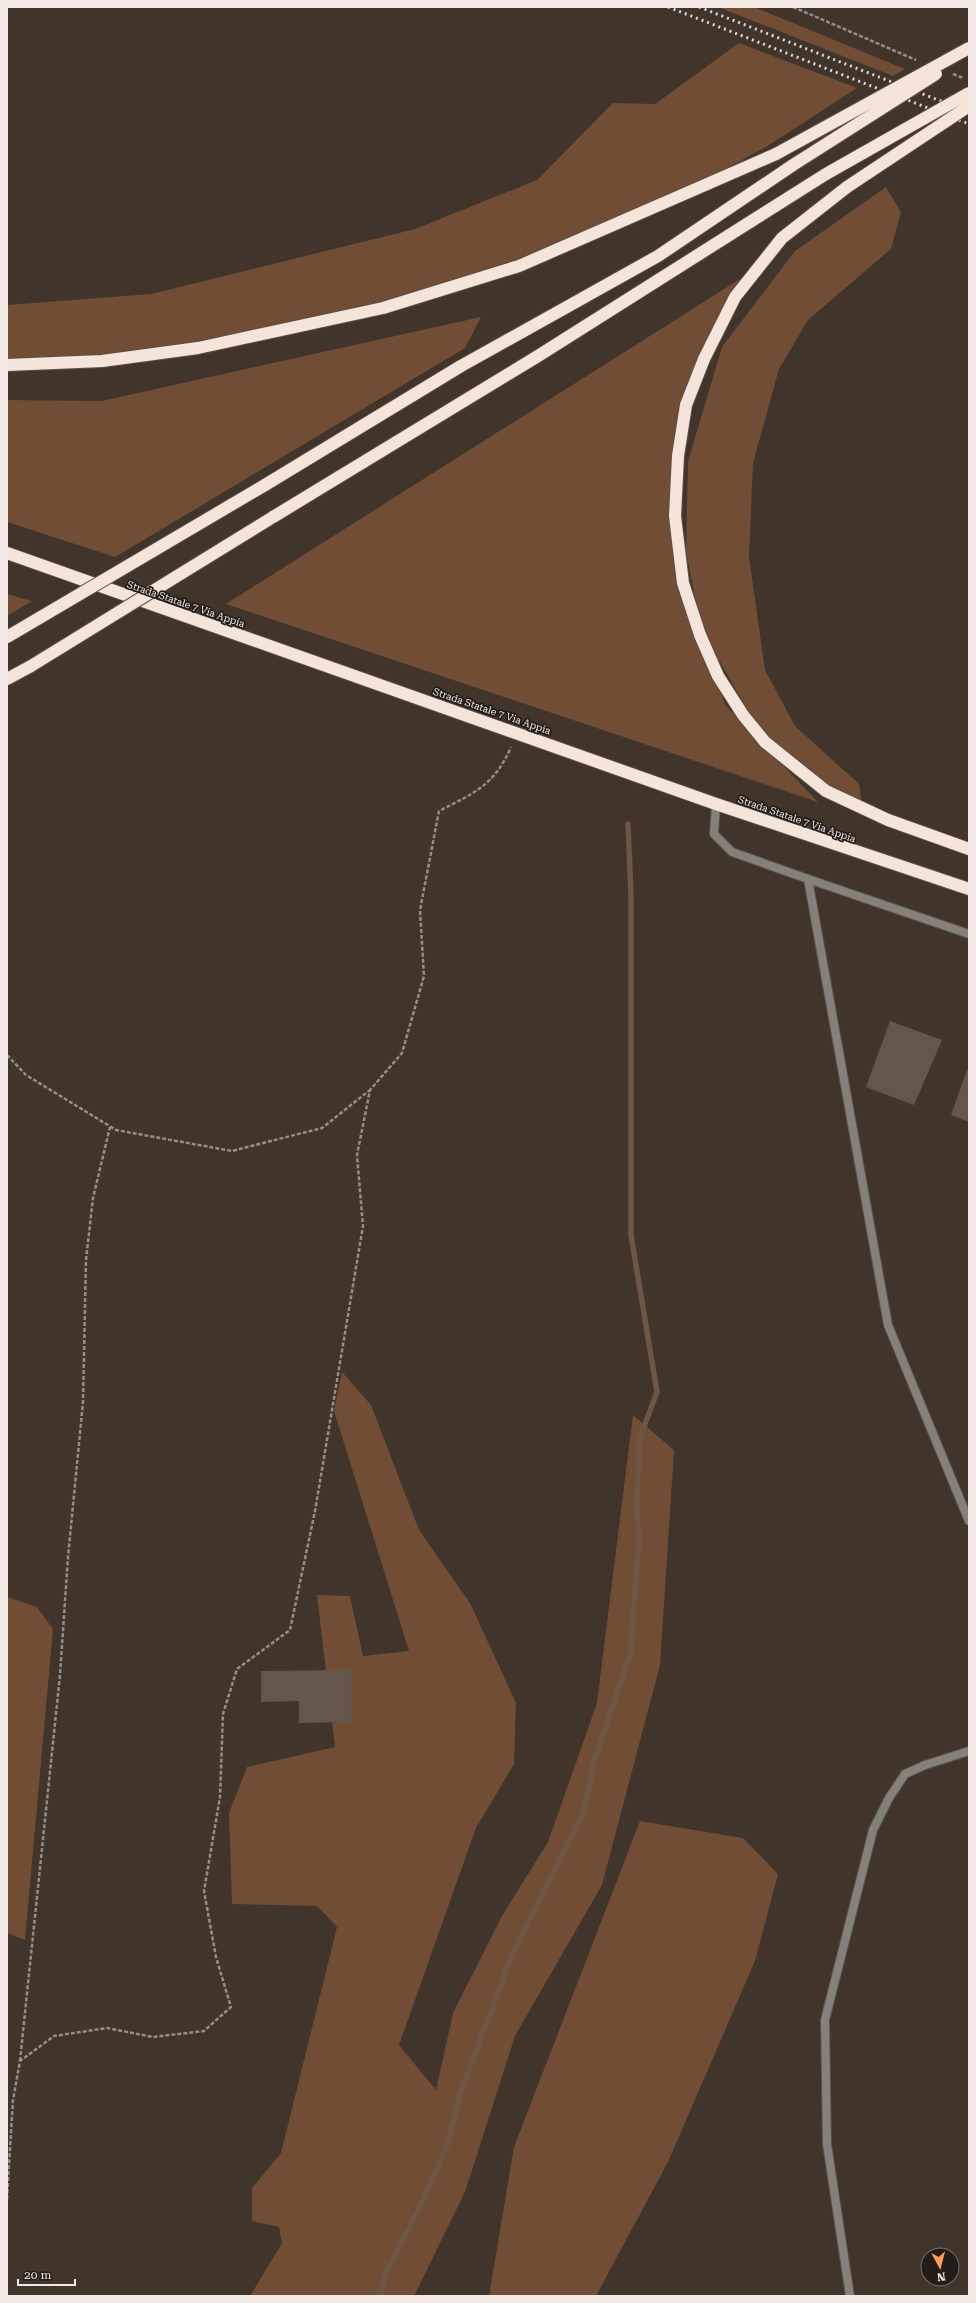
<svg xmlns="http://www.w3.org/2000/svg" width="976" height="2303" font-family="'Roboto Serif',serif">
  <rect width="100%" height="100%" fill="#40342b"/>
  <g fill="#704d34">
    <path d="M718,7H754L905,69L893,76Z"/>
    <path d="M739,43L857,88L766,147L648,211L431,296L108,359L7,363V305L151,294L415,229L537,180L613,103L655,104Z"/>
    <path d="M886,187L901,212L891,249L808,320L779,369L753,463L749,557L765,670L795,726L859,784L863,810L765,740L701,629L686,551L688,461L722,347L795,251Z"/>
    <path d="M743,277L682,421L671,502L678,590L726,706L818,802L226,604Z"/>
    <path d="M481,317L465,348L115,557L7,522V400L102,401Z"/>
    <path d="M7,594L32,601L7,616Z"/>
    <path d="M342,1372L371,1405L419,1530L470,1603L516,1703L514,1764L476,1828L399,2045L436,2090L453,2013L502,1916L548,1842L597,1703L633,1415L674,1450L660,1665L602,1885L515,2036L465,2192L414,2296H250L282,2243L279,2227L252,2221V2188L281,2153L337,1927L317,1906L232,1904L229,1813L247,1767L335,1747L317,1595L350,1596L363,1656L409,1651L334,1411Z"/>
    <path d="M7,1597L37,1607L53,1629L25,1940L7,1933Z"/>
    <path d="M640,1821L743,1838L778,1874L755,1961L668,2162L596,2296H489L514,2147Z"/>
  </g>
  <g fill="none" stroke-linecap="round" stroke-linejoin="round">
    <path stroke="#6d5646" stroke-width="5.5" d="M381,2296L385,2275L421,2205L448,2143L461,2091L514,1950L584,1811L594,1760L630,1656L639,1540L637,1508L639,1440L657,1392L631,1235V895L628,824"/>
  </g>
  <g fill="#64564d">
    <path d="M890,1021L942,1040L914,1105L866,1087Z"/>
    <path d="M967,1070H969V1122L951,1115Z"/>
    <path d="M351,1670V1722L299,1723V1701L261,1702V1671Z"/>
  </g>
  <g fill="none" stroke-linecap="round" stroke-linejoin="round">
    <defs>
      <g id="street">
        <path d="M716,804L714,834L732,852L808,879L888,1325L969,1521"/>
        <path d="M808,879L969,934"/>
        <path d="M850,2296L827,2144L825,2020L873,1830L889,1798L905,1774L925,1765L969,1751"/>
      </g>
      <g id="highway">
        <path d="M847,187L782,238L735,297L704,359L686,405L678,456L675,516L683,583L700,635L718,676L743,715L765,742L826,791L888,820L969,849"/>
        <path d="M7,365L102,361L198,348L383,308L519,266L776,154"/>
        <path d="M265,485L461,366L658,256L793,165"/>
        <path d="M273,517L538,356L826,174"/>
        <path d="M7,553L716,804L969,889"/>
        <path d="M7,679L31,666"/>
      </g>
    </defs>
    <use href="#street" stroke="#5c5149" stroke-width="10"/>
    <use href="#highway" stroke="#5c5149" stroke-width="14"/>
    <g stroke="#978d86" stroke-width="2.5" stroke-dasharray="4 2" stroke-linecap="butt">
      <path d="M793,7L916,60"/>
      <path d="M953,74L963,78"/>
      <path d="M7,1055L26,1075L116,1130L232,1151L322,1128L370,1090"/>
      <path d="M20,2061L60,1675L68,1557L83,1402L86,1260L93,1198L110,1127"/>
      <path d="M7,2199L13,2100L20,2061L54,2036L107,2028L153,2037L204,2031L231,2007L216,1957L204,1891L220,1797L223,1714L237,1669L290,1630L315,1511L363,1226L357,1155L370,1090L402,1053L424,976L420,910L439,811C474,793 494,786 511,747"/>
    </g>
    <use href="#street" stroke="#86807b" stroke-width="8"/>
    <use href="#highway" stroke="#f5e4da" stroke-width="12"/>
    <g stroke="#e0d6d1" stroke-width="3" stroke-dasharray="2 4" stroke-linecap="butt">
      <path d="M668,7L969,124"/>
      <path d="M699,7L969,112"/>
    </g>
    <defs>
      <g id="highway-bridge">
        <path d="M776,154L969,48"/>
        <path d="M793,165L936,74"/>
        <path d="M826,174L969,93"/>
        <path d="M847,187L969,106"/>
        <path d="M7,637L265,485"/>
        <path d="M31,666L273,517"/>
      </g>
    </defs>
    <use href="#highway-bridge" stroke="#5c5149" stroke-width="14" stroke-linecap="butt"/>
    <use href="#highway-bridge" stroke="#f5e4da" stroke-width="12"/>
  </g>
  <g text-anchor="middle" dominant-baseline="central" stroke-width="3.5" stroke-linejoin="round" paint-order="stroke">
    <g font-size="10" fill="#f2e9e4" stroke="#231d19">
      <text transform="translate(186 604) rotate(19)">Strada Statale 7 Via Appia</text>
      <text transform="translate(492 711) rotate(19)">Strada Statale 7 Via Appia</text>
      <text transform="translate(797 819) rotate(19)">Strada Statale 7 Via Appia</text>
    </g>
  </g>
  <rect width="976" height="2303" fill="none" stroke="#f2e9e4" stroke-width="16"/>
  <g transform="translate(940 2267) rotate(173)"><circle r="19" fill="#231d19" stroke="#766f6a"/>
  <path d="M0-3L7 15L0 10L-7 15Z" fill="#fd9c56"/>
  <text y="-6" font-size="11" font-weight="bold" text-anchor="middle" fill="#f2e9e4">N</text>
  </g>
  <path d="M18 2279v6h57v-6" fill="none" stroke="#f2e9e4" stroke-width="2"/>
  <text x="24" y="2279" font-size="12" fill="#f2e9e4" stroke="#231d19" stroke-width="3" paint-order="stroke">20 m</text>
</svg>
